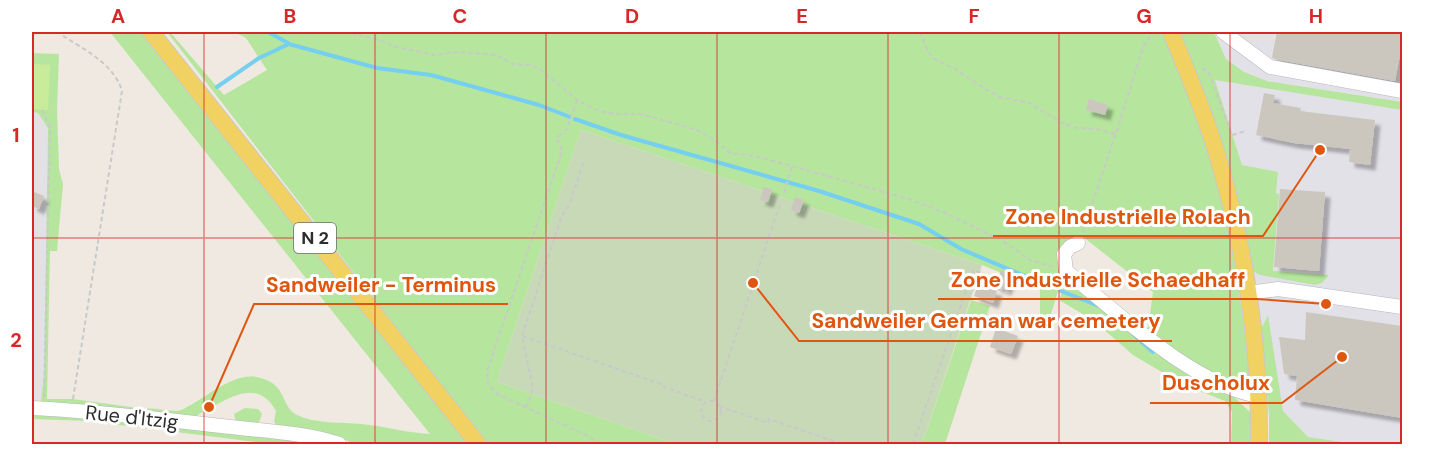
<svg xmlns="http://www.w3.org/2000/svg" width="1434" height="476" font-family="'DM Sans',sans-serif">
  <defs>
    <filter id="shadow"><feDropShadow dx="5.5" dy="5.5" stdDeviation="1.5" flood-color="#0004"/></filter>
  </defs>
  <rect width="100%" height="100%" fill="#efe9e1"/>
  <g fill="#e3e1e8">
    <path d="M1214,32H1402V102L1267,81L1244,72L1226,59Z"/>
    <path d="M1215,80L1402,110V444H1357L1308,437L1283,411L1268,316L1254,341L1244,265L1315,285L1322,283L1329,275L1273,271L1279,194H1276L1278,173L1242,165Z"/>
    <path d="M32,112L38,113L48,128L44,374L40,409L32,408Z"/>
  </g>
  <g fill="#b6e59e">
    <path d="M110,32H144L468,444H354C330,430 303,433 277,426L274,422L276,411C260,382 237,393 214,406L209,401L201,405L204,411L196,416L40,409L44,374L48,128L38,113L32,112V53L59,54L57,110L59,169L63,184L57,251H50L47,399H73L145,409C156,407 172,413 181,410C203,401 231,373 256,377C288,382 280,407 297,415C316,424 341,422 361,424C384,426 407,433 430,434Z"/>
    <path d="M167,32H170L224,95L267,70L246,38L234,32H1164C1179,71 1198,111 1209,151C1231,227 1242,302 1250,380L1245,384H1235L1231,388L1147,336L1153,292L1082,236L1078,243L1070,247C1066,272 1056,295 1049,321L1040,318V289L982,265L581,130L497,382L676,444H487Z"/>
    <path d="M1179,32H1214L1226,59L1244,72L1267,81L1402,102V110L1215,80L1242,165L1278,172L1276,193L1279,194L1273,271L1329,275L1322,283L1315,285L1260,275L1251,270Z"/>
    <path d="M1067,279L1231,394L1251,413V444H1231L1232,412L1225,401L1182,384L1133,355L1093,320L1059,300Z"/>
    <path d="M971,300L990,306L945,444H922Z"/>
    <path d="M1268,315L1283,411L1308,437L1357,444H1269V415L1261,329Z"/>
    <path d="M245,408L258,409L262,414L259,422L255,424L236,422L234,414Z"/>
    <path d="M32,414H46L291,440L315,444H272L88,421L32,419Z"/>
  </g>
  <path fill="#c8d9b8" d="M581,130L982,265L922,444H676L497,382Z"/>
  <path fill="#c9ec9a" d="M32,64L50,65L48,110L32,109Z"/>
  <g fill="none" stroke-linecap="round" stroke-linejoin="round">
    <g stroke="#75cff0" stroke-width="4">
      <path d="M268,32L288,43"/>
      <path d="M217,87L259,58L289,44L377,68L431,75L539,105L570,117"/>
      <path d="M575,119L621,135L819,191L919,224L961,249L1046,285"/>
      <path d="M1061,291L1099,306"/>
      <path d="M1133,334L1153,352"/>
    </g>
  </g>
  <g fill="#cbc7bf" filter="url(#shadow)">
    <path d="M1277,32H1402V44L1395,81L1274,59L1272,57Z"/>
    <path d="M1264,93L1275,95L1273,103L1301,108L1300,111L1375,120L1370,165L1349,162L1350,149L1294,143L1256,135Z"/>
    <path d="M1089,99L1108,105L1105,115L1086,110Z"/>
    <path d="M764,187L772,189L768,202L760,200Z"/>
    <path d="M1280,189L1325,192L1319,271L1274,267Z"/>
    <path d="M32,191L44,196L39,209L32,206Z"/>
    <path d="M795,197L804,200L799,213L791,210Z"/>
    <path d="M1001,270L1012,274L1006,290L995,286Z"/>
    <path d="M978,285L997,291L993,303L974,296Z"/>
    <path d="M1306,312L1402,326V418L1295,400L1297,376L1284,374L1279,337L1305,340Z"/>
    <path d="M996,328L1018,336L1011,354L990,347Z"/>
  </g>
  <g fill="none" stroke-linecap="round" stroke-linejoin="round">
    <defs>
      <g id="minor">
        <path d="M1223,32L1270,67L1402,91"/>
        <path d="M1078,243L1070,247L1064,254L1066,271C1118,313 1194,386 1259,396"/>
        <path d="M1248,293L1278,289L1402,307"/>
        <path d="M32,408C95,411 159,419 222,426C261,431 303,432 339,444"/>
      </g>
      <g id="major">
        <path d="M151,32L478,444"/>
        <path d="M1171,32C1187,71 1204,111 1216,151C1245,246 1260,345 1259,444"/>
      </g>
    </defs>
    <use href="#minor" stroke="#b4b7c1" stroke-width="15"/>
    <use href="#major" stroke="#c9c9c9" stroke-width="18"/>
    <g stroke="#c9c9c9" stroke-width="2" stroke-dasharray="4.5 3" stroke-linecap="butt">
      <path d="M344,32L376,39L397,47L435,55L454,52L496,55L513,64L531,65L541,70L577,100L599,111L616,114H641L697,130L715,140L730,153L760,157L912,200L943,212L1003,241L1030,260L1053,267"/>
      <path d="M920,32L928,52L936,60L955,69L987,90L1000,97L1029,103L1064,124L1077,128L1096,129L1116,134L1143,47L1153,32"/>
      <path d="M63,36C84,49 115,65 122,91L73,399"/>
      <path d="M1202,68L1209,73L1232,135L1246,131"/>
      <path d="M577,100L567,129L557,138L562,151L487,371L488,384L497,394L586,435L601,444"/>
      <path d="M42,110L50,127L44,397"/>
      <path d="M784,193L792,166"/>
      <path d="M1083,232L1115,135"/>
      <path d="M522,336L562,215L570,203L583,163"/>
      <path d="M714,401L781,201"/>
      <circle cx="711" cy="411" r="10"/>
      <path d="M719,406L768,423L769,419L842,444"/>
      <path d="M526,408L533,389L522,336L664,385V387L706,402"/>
      <path d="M913,444L973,270L985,274L981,284L1009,293"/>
    </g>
    <use href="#minor" stroke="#fff" stroke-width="14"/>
    <use href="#major" stroke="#f2d163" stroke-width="16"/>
  </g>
  <path fill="none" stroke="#d62828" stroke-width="1.5" stroke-opacity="0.55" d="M204,32V444M375,32V444M546,32V444M717,32V444M888,32V444M1059,32V444M1230,32V444M32,238H1402"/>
  <g text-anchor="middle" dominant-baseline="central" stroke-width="6" stroke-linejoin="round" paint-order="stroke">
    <rect fill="#fff" stroke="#6d6d6d" stroke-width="1.5" x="294" y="223" width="42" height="30" rx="4.5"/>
    <g font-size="18" font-weight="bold" fill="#2e2e2e">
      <text x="315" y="238">N 2</text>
    </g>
    <g font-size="20" fill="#2e2e2e" stroke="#fff">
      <text transform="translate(132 417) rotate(6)">Rue d'Itzig</text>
    </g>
  </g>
  <path fill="none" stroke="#df570e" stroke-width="2" d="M1320 150L1263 236H993M1326 304L1257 299H938M209 407L254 304H508M753 283L799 341H1172M1342 357L1282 403H1150"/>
  <g fill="#df570e" stroke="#fff" stroke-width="2">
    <circle cx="1320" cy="150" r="6"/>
    <circle cx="1326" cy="304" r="6"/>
    <circle cx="209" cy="407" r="6"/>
    <circle cx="753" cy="283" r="6"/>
    <circle cx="1342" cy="357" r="6"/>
  </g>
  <g font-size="21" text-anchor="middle" font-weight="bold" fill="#df570e" stroke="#fff" stroke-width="6" stroke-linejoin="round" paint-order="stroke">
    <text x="1128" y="224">Zone Industrielle Rolach</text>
    <text x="1098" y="287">Zone Industrielle Schaedhaff</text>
    <text x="381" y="292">Sandweiler - Terminus</text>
    <text x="986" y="328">Sandweiler German war cemetery</text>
    <text x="1216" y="390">Duscholux</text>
  </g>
  <rect width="1434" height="476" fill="none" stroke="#ffffff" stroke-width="66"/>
  <rect x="33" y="33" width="1368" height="410" fill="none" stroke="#d62828" stroke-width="2"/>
  <g font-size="20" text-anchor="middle" font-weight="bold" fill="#d62828">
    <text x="118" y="23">A</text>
    <text x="290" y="23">B</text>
    <text x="460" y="23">C</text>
    <text x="632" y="23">D</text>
    <text x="802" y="23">E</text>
    <text x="974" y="23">F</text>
    <text x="1144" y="23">G</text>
    <text x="1316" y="23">H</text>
    <text x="16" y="142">1</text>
    <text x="16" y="347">2</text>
  </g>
</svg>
